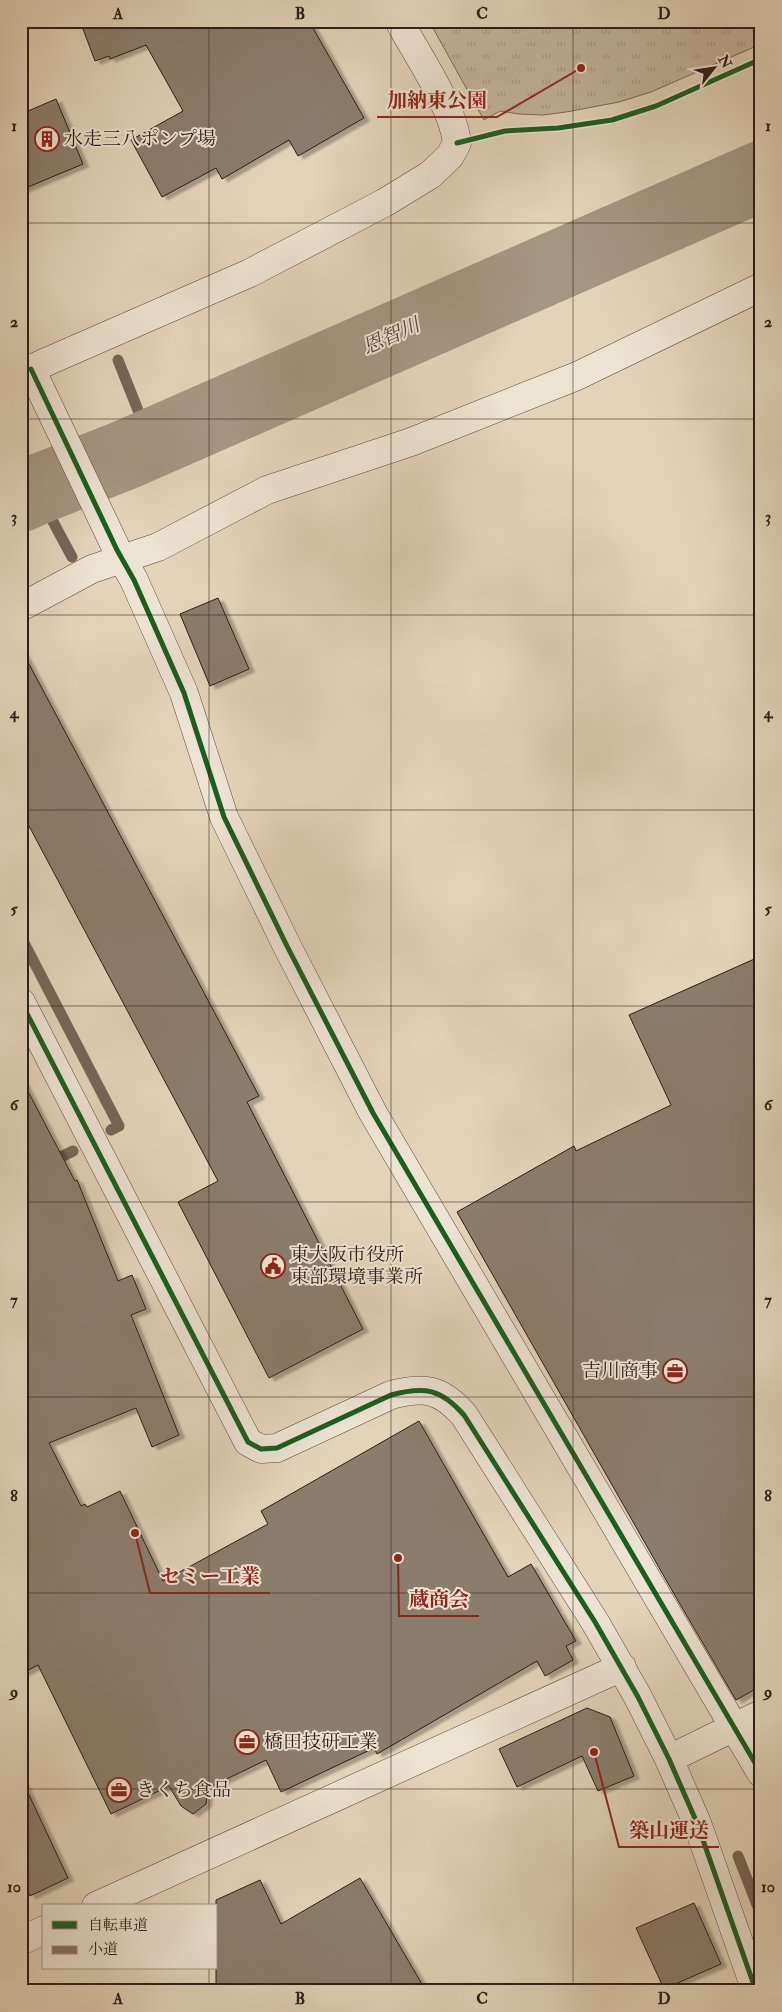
<svg xmlns="http://www.w3.org/2000/svg" width="782" height="2012" font-family="'IM FELL Double Pica','Noto Serif JP',serif">
  <defs>
    <pattern id="park-tufts" width="24" height="20" patternUnits="userSpaceOnUse" patternTransform="scale(1.25)"><rect width="24" height="20" fill="#c4b59e"/><path d="M3 7l-1-3M5 7V3M7 7l1-3M15 17l-1-3M17 17v-4M19 17l1-3" fill="none" stroke="#a99b87"/></pattern>
    <filter id="shadow"><feDropShadow dx="5.5" dy="3" stdDeviation="1" flood-color="#0004"/></filter>
  </defs>
  <rect width="100%" height="100%" fill="#e3d4b9"/>
  <filter id="stains"><feTurbulence type="fractalNoise" baseFrequency=".004" numOctaves="4"/><feColorMatrix values="0 0 0 0 .2 0 0 0 0 .09 0 0 0 0 .02 0 0 0 .5 -.17"/></filter>
  <radialGradient id="worn" r=".72"><stop offset=".6" stop-color="#630" stop-opacity="0"/><stop offset="1" stop-color="#630" stop-opacity=".3"/></radialGradient>
  <path fill="url(#park-tufts)" stroke="#786a5b" d="M429,21H761V44L651,92L619,102L566,112L543,115L519,114L500,111L484,120Z"/>
  <g fill="none" stroke-linecap="round" stroke-linejoin="round">
    <g stroke="#756658" stroke-width="11">
      <path d="M118,360L151,443"/>
      <path d="M36,490L72,557"/>
      <path d="M21,937L119,1126L111,1130"/>
      <path d="M49,1163L73,1151"/>
      <path d="M738,1856L761,1915"/>
    </g>
    <path stroke="#a59682" stroke-width="70" d="M21,497L36,490L125,455L761,176"/>
  </g>
  <g fill="#8b7d6c" stroke="#2c1e18" filter="url(#shadow)">
    <path d="M80,21H309L364,118L298,156L289,140L222,179L216,168L162,197L131,140L183,111L146,45L110,59L109,56L95,61Z"/>
    <path d="M56,99L83,164L21,190V114Z"/>
    <path d="M218,598L249,669L210,686L180,614Z"/>
    <path d="M21,649L259,1096L247,1102L363,1329L269,1378L178,1202L218,1181L21,811Z"/>
    <path d="M761,956V1686L736,1700L670,1587L457,1212L574,1146L576,1151L671,1105L629,1015Z"/>
    <path d="M21,1078L75,1181L77,1180L118,1281L132,1275L146,1309L131,1315L179,1435L152,1447L136,1408L49,1443L81,1506L85,1504L87,1507L120,1491L163,1581L268,1524L261,1511L419,1421L508,1577L531,1564L576,1641L566,1646L573,1660L545,1676L537,1661L377,1754L374,1748L281,1792L266,1760L208,1788L206,1804L193,1814L181,1806L169,1786L111,1814L38,1665L21,1674Z"/>
    <path d="M587,1708L610,1717L634,1776L598,1791L582,1756L517,1787L499,1749Z"/>
    <path d="M21,1778L68,1878L30,1896L21,1876Z"/>
    <path d="M360,1878L426,1991H216V1900L260,1880L281,1924Z"/>
    <path d="M694,1903L721,1964L664,1989L636,1928Z"/>
  </g>
  <g fill="none" stroke-linecap="round" stroke-linejoin="round">
    <defs>
      <g id="minor">
        <path d="M31,369L117,550L134,580L184,693L224,817L287,946L373,1113L761,1773"/>
        <path d="M21,373L250,273L384,203L430,175L450,156L457,143C453,106 417,55 399,21"/>
        <path d="M21,607L92,569L158,547L267,490L411,442L577,376L761,287"/>
        <path d="M21,1002L248,1442L261,1449L277,1448L391,1395C425,1386 441,1389 464,1415L595,1622L638,1697L669,1759L697,1823L756,1991"/>
        <path d="M669,1759L761,1714"/>
        <path d="M96,1906L622,1667"/>
        <path d="M21,1941L44,1930"/>
      </g>
    </defs>
    <use href="#minor" stroke="#5a4c40" stroke-width="29"/>
    <use href="#minor" stroke="#ede3d2" stroke-width="28"/>
    <path stroke="#8d6e63" stroke-width="4" stroke-dasharray="8 4" stroke-linecap="butt" d="M21,1980L26,1991"/>
    <defs>
      <g id="cycleway">
        <path d="M457,143L505,131L558,128L612,120L656,106L761,59"/>
        <path d="M31,369L117,550L134,580L184,693L224,817L287,946L373,1113L761,1773"/>
        <path d="M21,1002L248,1442L261,1449L277,1448L391,1395C425,1386 441,1389 464,1415L595,1622L638,1697L669,1759L697,1823L756,1991"/>
      </g>
    </defs>
    <use href="#cycleway" stroke="#ede3d2" stroke-width="8"/>
    <use href="#cycleway" stroke="#1b5e20" stroke-width="5"/>
  </g>
  <path fill="none" stroke="#2c1e18" stroke-width="1" stroke-opacity="0.55" d="M209,21V1906M391,21V1991M573,21V1991M21,223H761M21,419H761M21,615H761M21,810H761M21,1006H761M21,1202H761M21,1397H761M21,1593H761M21,1789H761M209,1968V1991"/>
  <defs>
    <symbol id="building-ring" viewBox="-11 -11 22 22"><circle r="9.5" fill="#ede3d2" stroke="#8f2418" stroke-width="1.5"/><path d="M-4-6H4V6H1V3H-1V6H-4ZM-2.5-4.3h1.7v1.8h-1.7ZM.8-4.3h1.7v1.8H.8ZM-2.5-1h1.7V.8h-1.7ZM.8-1h1.7V.8H.8Z" fill="#8f2418"/></symbol>
    <symbol id="civic-ring" viewBox="-11 -11 22 22"><circle r="9.5" fill="#ede3d2" stroke="#8f2418" stroke-width="1.5"/><path d="M-.6-6.5H3V-4.5H.6V-3L4-1V1h2V6H-6V1h2V-1L-.6-3ZM-1.2 2.5V6h2.4V2.5Z" fill="#8f2418"/></symbol>
    <symbol id="office-ring" viewBox="-11 -11 22 22"><circle r="9.5" fill="#ede3d2" stroke="#8f2418" stroke-width="1.5"/><path d="M-6-3h4V-5.5h4V-3h4V5H-6ZM-1-4.5V-3h2v-1.5ZM-6 0V1H6V0Z" fill="#8f2418"/></symbol>
  </defs>
  <g fill-rule="evenodd">
    <use href="#building-ring" x="33" y="125" width="28" height="28"/>
    <use href="#civic-ring" x="259" y="1252" width="28" height="28"/>
    <use href="#office-ring" x="661" y="1357" width="28" height="28"/>
    <use href="#office-ring" x="233" y="1728" width="28" height="28"/>
    <use href="#office-ring" x="105" y="1776" width="28" height="28"/>
  </g>
  <g text-anchor="middle" dominant-baseline="central" stroke-width="4" stroke-linejoin="round" paint-order="stroke">
    <g font-size="19" fill="#2c1e18" stroke="#ede3d2" text-anchor="start">
      <text x="64" y="139">水走三八ポンプ場</text>
      <text x="290" y="1255">東大阪市役所<tspan x="290" dy="22">東部環境事業所</tspan></text>
      <text x="658" y="1371" text-anchor="end">吉川商事</text>
      <text x="264" y="1742">橋田技研工業</text>
      <text x="136" y="1790">きくち食品</text>
    </g>
    <g font-size="20" font-style="italic" fill="#56483d" stroke="#ede3d2">
      <text transform="translate(391 336) rotate(-24)">恩智川</text>
    </g>
  </g>
  <path fill="none" stroke="#8f2418" stroke-width="2" d="M581 68L497 117H377M135 1533L150 1593H270M398 1558L399 1616H479M594 1752L619 1847H719"/>
  <g fill="#8f2418" stroke="#ede3d2" stroke-width="2">
    <circle cx="581" cy="68" r="5"/>
    <circle cx="135" cy="1533" r="5"/>
    <circle cx="398" cy="1558" r="5"/>
    <circle cx="594" cy="1752" r="5"/>
  </g>
  <g font-size="20" text-anchor="middle" font-weight="bold" fill="#8f2418" stroke="#ede3d2" stroke-width="4" stroke-linejoin="round" paint-order="stroke">
    <text x="437" y="107">加納東公園</text>
    <text x="210" y="1583">セミー工業</text>
    <text x="439" y="1606">蔵商会</text>
    <text x="669" y="1837">築山運送</text>
  </g>
  <rect width="782" height="2012" fill="none" stroke="#e3d4b9" stroke-width="55"/>
  <rect x="42" y="1904" width="175" height="65" fill="#ede3d2" stroke="#a09488"/>
  <rect x="52" y="1921" width="25" height="8" fill="#1b5e20" stroke="#a09488"/>
  <text x="88" y="1930" font-size="15" fill="#2c1e18">自転車道</text>
  <rect x="52" y="1946" width="25" height="8" fill="#8d6e63" stroke="#a09488"/>
  <text x="88" y="1954" font-size="15" fill="#2c1e18">小道</text>
  <g transform="translate(714 68) rotate(60)" stroke="#ede3d2" stroke-width="4" paint-order="stroke">
  <path d="M0-4L9 19L0 12L-9 19Z" fill="#2c1e18"/>
  <text y="-8" font-size="14" font-weight="bold" text-anchor="middle" fill="#2c1e18">N</text>
  </g>
  <rect x="28" y="28" width="726" height="1956" fill="none" stroke="#2c1e18" stroke-width="2"/>
  <g font-size="16" text-anchor="middle" font-weight="bold" fill="#2c1e18">
    <text x="118" y="19">A</text>
    <text x="300" y="19">B</text>
    <text x="482" y="19">C</text>
    <text x="664" y="19">D</text>
    <text x="14" y="131">1</text>
    <text x="768" y="131">1</text>
    <text x="14" y="327">2</text>
    <text x="768" y="327">2</text>
    <text x="14" y="522">3</text>
    <text x="768" y="522">3</text>
    <text x="14" y="718">4</text>
    <text x="768" y="718">4</text>
    <text x="14" y="914">5</text>
    <text x="768" y="914">5</text>
    <text x="14" y="1110">6</text>
    <text x="768" y="1110">6</text>
    <text x="14" y="1305">7</text>
    <text x="768" y="1305">7</text>
    <text x="14" y="1501">8</text>
    <text x="768" y="1501">8</text>
    <text x="14" y="1697">9</text>
    <text x="768" y="1697">9</text>
    <text x="14" y="1892">10</text>
    <text x="768" y="1892">10</text>
    <text x="118" y="2004">A</text>
    <text x="300" y="2004">B</text>
    <text x="482" y="2004">C</text>
    <text x="664" y="2004">D</text>
  </g>
  <rect width="100%" height="100%" filter="url(#stains)"/>
  <rect width="100%" height="100%" fill="url(#worn)"/>
</svg>
